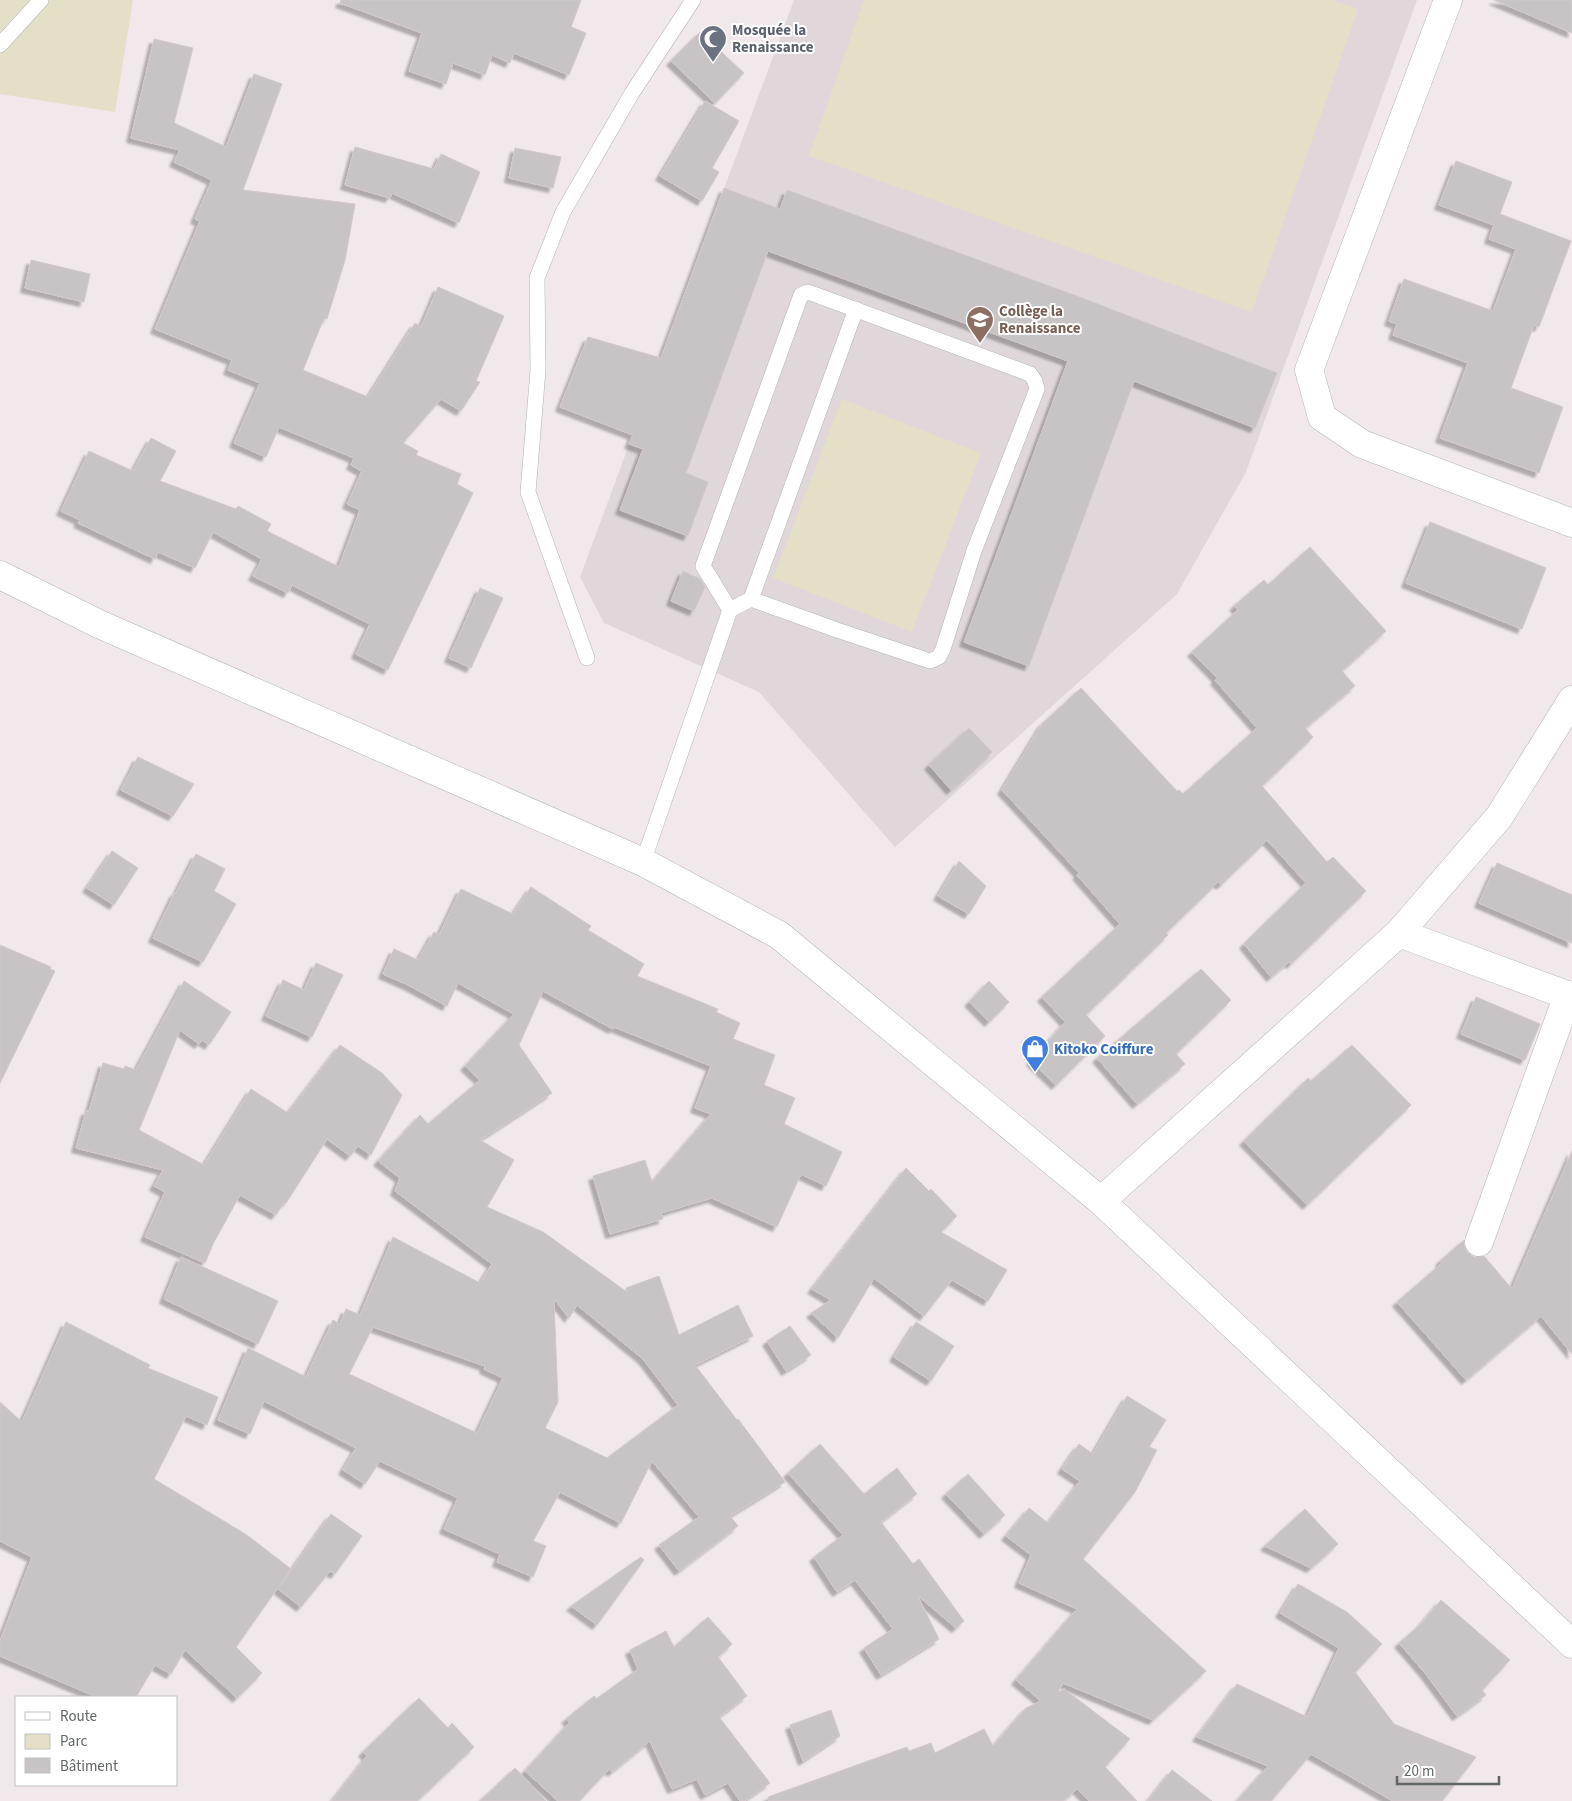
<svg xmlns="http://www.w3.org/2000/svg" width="1572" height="1801" font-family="'Source Sans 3',sans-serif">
  <defs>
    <filter id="shadow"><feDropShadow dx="-4.5" dy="4.5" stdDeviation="1" flood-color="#0004"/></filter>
  </defs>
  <rect width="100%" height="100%" fill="#f0e8eb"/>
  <path fill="#dfd7da" d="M794,0H1417L1246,472L1177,594L895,847L759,692L604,623L580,577Z"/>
  <g fill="#e4e0c8">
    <path d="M0,0H133L115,112L0,94Z"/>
    <path d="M864,0H1332L1358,9L1252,312L809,156Z"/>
    <path d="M842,399L981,453L912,632L773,578Z"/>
  </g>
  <g fill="#c8c3c5" stroke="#d4c7cd" fill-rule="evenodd" filter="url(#shadow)">
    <path d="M341,0H581L571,27L586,33L569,75L514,53L510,63L492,55L485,75L453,63L446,84L409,71L422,33L340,3Z"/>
    <path d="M1494,0H1572V33Z"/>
    <path d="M700,32L744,73L715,103L671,61Z"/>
    <path d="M154,39L193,48L174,123L226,147L254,74L282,84L243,190L355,204L345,260L327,319L324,318L303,370L368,397L415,323L421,327L438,287L504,316L476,381L480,382L461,411L441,399L403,443L418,451L416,455L461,474L457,484L473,493L388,670L356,654L370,624L292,585L288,593L253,576L262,559L213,532L195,568L158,552L155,559L78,523L80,520L61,511L89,451L133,471L151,438L176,451L160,481L236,509L238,506L271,524L267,531L339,567L360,510L347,504L362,471L351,465L354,458L279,427L266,457L234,443L260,383L228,370L232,360L155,329L200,221L195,219L212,180L174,162L180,150L131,138Z"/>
    <path d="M705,101L739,121L712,168L719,172L702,201L660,176Z"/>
    <path d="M355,147L434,169L441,154L480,172L459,223L392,193L390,198L345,185Z"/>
    <path d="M515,148L561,157L553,188L509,178Z"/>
    <path d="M1456,161L1512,182L1500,214L1571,241L1539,327L1534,325L1511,388L1563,407L1539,473L1440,438L1468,363L1393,335L1397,324L1389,321L1404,279L1493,311L1516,249L1489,239L1494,225L1439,205Z"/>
    <path d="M724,188L780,209L787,190L1082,298L1277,373L1255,428L1134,381L1029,666L964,642L1068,361L768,251L686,473L708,482L688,536L620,510L643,449L629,444L633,435L560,407L588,337L661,358Z"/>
    <path d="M31,260L90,274L84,302L25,288Z"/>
    <path d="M1430,522L1546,568L1522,629L1406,583Z"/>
    <path d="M1310,547L1386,631L1342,671L1355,686L1305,728L1313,737L1262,786L1327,862L1333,857L1366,891L1291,964L1289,962L1271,977L1244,944L1306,883L1267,840L1221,885L1218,882L1166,933L1168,935L1086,1015L1105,1036L1056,1085L1031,1061L1065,1022L1042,997L1120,924L1077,875L1079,873L1002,790L1042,724L1081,688L1177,791L1179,790L1183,794L1257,728L1215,680L1217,678L1192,652L1238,610L1234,606L1264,580L1268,585Z"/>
    <path d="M683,571L700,579L705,587L694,611L671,601Z"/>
    <path d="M480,588L503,598L471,668L449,658Z"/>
    <path d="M969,728L992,752L951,790L929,765Z"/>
    <path d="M138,757L194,784L173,816L121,790Z"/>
    <path d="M112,851L138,868L114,905L87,888Z"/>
    <path d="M196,854L225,869L214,891L236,904L203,962L153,938L175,892L176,893Z"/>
    <path d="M959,861L986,886L969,914L938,896Z"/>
    <path d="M1497,863L1572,895V943L1479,903Z"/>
    <path d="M531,887L591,926L588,930L644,964L637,976L718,1009L716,1012L740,1023L733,1039L775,1055L764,1085L795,1098L784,1124L842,1152L826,1186L801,1174L777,1227L712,1198L661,1213L663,1219L610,1234L593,1176L645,1160L652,1182L711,1114L695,1108L711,1066L614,1027L613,1029L543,991L519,1045L552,1093L480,1140L514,1160L487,1207L543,1232L627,1292L626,1288L659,1276L679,1335L738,1305L753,1336L695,1365L737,1420L738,1419L785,1482L730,1516L738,1526L679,1571L659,1545L699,1517L652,1461L621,1523L560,1492L533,1541L546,1546L533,1577L497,1562L500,1554L444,1529L458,1498L380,1461L365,1484L343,1470L356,1448L264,1401L250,1434L218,1420L248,1348L306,1377L333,1320L340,1324L346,1309L360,1315L393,1237L480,1283L492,1264L395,1191L400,1178L378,1161L420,1115L428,1124L480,1080L465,1066L514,1014L458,983L447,1006L408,985L383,974L394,949L418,960L434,932L439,935L461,889L513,914ZM554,1299L569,1318L577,1305L643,1359L678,1405L607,1458L545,1428L558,1402ZM373,1327L485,1366L484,1369L503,1378L477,1433L349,1374Z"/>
    <path d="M0,945L51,967L50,969L55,971L0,1083Z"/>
    <path d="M316,963L343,975L312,1037L266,1016L283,980L304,990Z"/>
    <path d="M1201,969L1231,1000L1176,1054L1185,1064L1137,1104L1097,1058Z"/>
    <path d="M184,981L231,1012L209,1045L202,1040L199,1044L180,1030L139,1130L204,1165L251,1089L288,1113L340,1045L382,1073L402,1095L371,1155L358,1146L350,1156L327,1139L286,1203L284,1202L276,1215L240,1195L214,1242L205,1263L145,1237L165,1192L154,1186L163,1170L76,1148L86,1111H89L103,1063L124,1069L125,1066L136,1070Z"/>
    <path d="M989,981L1009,1002L989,1022L969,1002Z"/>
    <path d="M1476,997L1540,1024L1525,1060L1461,1034Z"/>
    <path d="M1352,1045L1411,1105L1307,1205L1244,1141L1308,1078L1311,1081Z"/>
    <path d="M1572,1151V1354L1541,1316L1466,1380L1397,1302L1442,1263L1440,1261L1464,1240V1245L1467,1252L1474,1257L1484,1256L1512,1289Z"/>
    <path d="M906,1168L929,1191L931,1189L957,1216L941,1232L1007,1270L988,1301L952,1280L924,1316L874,1278L838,1338L811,1313L831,1300L812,1289Z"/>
    <path d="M181,1257L278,1301L258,1344L164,1299Z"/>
    <path d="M66,1322L150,1365L148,1368L218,1397L207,1425L186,1416L154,1479L247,1535L291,1569L236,1647L262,1673L237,1698L185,1650L171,1674L155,1665L136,1697H97L0,1656V1641L32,1557L0,1541V1402L22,1422Z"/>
    <path d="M916,1322L954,1346L931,1381L894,1357Z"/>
    <path d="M790,1326L811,1355L786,1371L767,1341Z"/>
    <path d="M1127,1396L1166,1420L1149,1447L1157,1450L1135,1492L1083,1559L1206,1671L1153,1720L1063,1683L1058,1692L1064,1689L1130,1739L1105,1767L1137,1801H1089L1077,1789L1063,1801H769L768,1797L907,1747L909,1751L931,1743L935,1753L984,1729L993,1746L1026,1708L1041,1701L1016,1680L1077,1609L1019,1583L1031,1555L1006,1536L1029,1508L1048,1523L1080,1481L1062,1469L1079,1444L1093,1454Z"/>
    <path d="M820,1444L864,1494L897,1468L917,1494L881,1522L913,1564L919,1559L964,1621L956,1628L917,1595L939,1639L881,1675L864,1648L893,1629L855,1580L837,1592L814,1557L843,1535L788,1473Z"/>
    <path d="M968,1474L1005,1515L984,1534L946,1494Z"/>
    <path d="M1305,1509L1338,1544L1311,1568L1265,1546Z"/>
    <path d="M331,1514L362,1536L335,1574L330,1571L301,1607L278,1589Z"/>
    <path d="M641,1557L644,1560L597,1625L571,1606Z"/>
    <path d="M1298,1584L1347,1612L1382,1644L1355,1672L1394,1724L1476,1757L1442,1801H1393L1311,1754L1271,1801H1237L1268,1766L1197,1737L1237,1684L1307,1717L1339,1648L1280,1613Z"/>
    <path d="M1441,1600L1510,1660L1482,1690L1486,1695L1457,1716L1425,1673L1399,1643L1420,1625Z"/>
    <path d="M708,1617L732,1644L718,1657L747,1696L719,1717L770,1783L744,1801H740L728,1783L705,1795L697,1779L672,1789L650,1741L612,1772L609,1769L579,1801H558L525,1771L570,1722L566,1719L594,1696L596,1699L638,1669L630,1650L666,1631L674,1647Z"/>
    <path d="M419,1698L448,1728L452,1723L474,1747L417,1801H332L367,1756L363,1752Z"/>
    <path d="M831,1710L840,1736L803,1761L790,1725Z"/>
    <path d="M515,1768L546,1801H480Z"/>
    <path d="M1172,1770L1212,1801H1148Z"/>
  </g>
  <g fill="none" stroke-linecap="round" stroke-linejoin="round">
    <defs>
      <g id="service">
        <path d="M0,45L41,0"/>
        <path d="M730,610L703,566L801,295L808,292L1030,374L1035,381L1037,389L974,551L943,649L939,657L930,661L837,630L751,599"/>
        <path d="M587,658L528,492L538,370L537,278L563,212L632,93L693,0"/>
        <path d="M643,862L730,610L751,599L856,309"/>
      </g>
      <g id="minor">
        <path d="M1448,0L1309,370L1322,417L1362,444L1572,523"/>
        <path d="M0,575L99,624L643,862L779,935L1101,1201L1572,1644"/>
        <path d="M1399,933L1572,997"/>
        <path d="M1101,1201L1399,933L1499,817L1572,700"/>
        <path d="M1479,1242L1568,995"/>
      </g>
    </defs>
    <use href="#service" stroke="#b1b6b4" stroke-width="16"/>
    <use href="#minor" stroke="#b1b6b4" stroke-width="29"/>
    <use href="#service" stroke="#fff" stroke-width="15"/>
    <use href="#minor" stroke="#fff" stroke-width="28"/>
  </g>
  <defs>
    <symbol id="mosque-pin" viewBox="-11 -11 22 30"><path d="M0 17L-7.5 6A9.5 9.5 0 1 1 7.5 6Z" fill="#6b7280" stroke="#fff"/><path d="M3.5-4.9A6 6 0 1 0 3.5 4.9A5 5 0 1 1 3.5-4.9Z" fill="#fff"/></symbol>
    <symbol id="school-pin" viewBox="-11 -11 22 30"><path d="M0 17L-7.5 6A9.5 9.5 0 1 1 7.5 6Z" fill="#8d6e63" stroke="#fff"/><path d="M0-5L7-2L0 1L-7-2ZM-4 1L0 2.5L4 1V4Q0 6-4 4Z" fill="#fff"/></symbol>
    <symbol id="shop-pin" viewBox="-11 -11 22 30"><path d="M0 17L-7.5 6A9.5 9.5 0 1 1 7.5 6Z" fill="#3f7fe0" stroke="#fff"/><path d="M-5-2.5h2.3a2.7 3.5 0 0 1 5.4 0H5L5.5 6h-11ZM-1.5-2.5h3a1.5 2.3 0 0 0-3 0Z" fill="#fff"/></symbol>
  </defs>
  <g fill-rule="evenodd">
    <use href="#mosque-pin" x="697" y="23" width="32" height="43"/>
    <use href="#school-pin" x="964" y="304" width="32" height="43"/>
    <use href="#shop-pin" x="1019" y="1033" width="32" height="43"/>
  </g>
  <g text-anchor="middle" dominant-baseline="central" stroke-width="4" stroke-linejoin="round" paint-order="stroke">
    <g font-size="15" font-weight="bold" fill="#5b616d" stroke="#fff" text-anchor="start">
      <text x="732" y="30">Mosquée la<tspan x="732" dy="17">Renaissance</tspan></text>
    </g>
    <g font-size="15" font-weight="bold" fill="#785e54" stroke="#fff" text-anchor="start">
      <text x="999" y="311">Collège la<tspan x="999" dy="17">Renaissance</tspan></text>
    </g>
    <g font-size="15" font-weight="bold" fill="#366cbe" stroke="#fff" text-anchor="start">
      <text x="1054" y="1049">Kitoko Coiffure</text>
    </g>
  </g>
  <rect x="15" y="1696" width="162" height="90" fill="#ffffff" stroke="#bfc2c1"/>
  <rect x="25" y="1712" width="25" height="8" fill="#ffffff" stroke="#bfc2c1"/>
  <text x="60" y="1721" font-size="15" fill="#606663">Route</text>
  <rect x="25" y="1734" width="25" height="15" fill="#e4e0c8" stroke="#bfc2c1"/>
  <text x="60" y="1746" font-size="15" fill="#606663">Parc</text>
  <rect x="25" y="1758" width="25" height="15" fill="#c8c3c5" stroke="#bfc2c1"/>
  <text x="60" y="1771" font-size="15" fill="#606663">Bâtiment</text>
  <path d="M1397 1776v8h102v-8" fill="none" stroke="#606663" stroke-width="2.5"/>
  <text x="1404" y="1776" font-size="15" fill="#606663" stroke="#ffffff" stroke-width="4" paint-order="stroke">20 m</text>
</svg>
